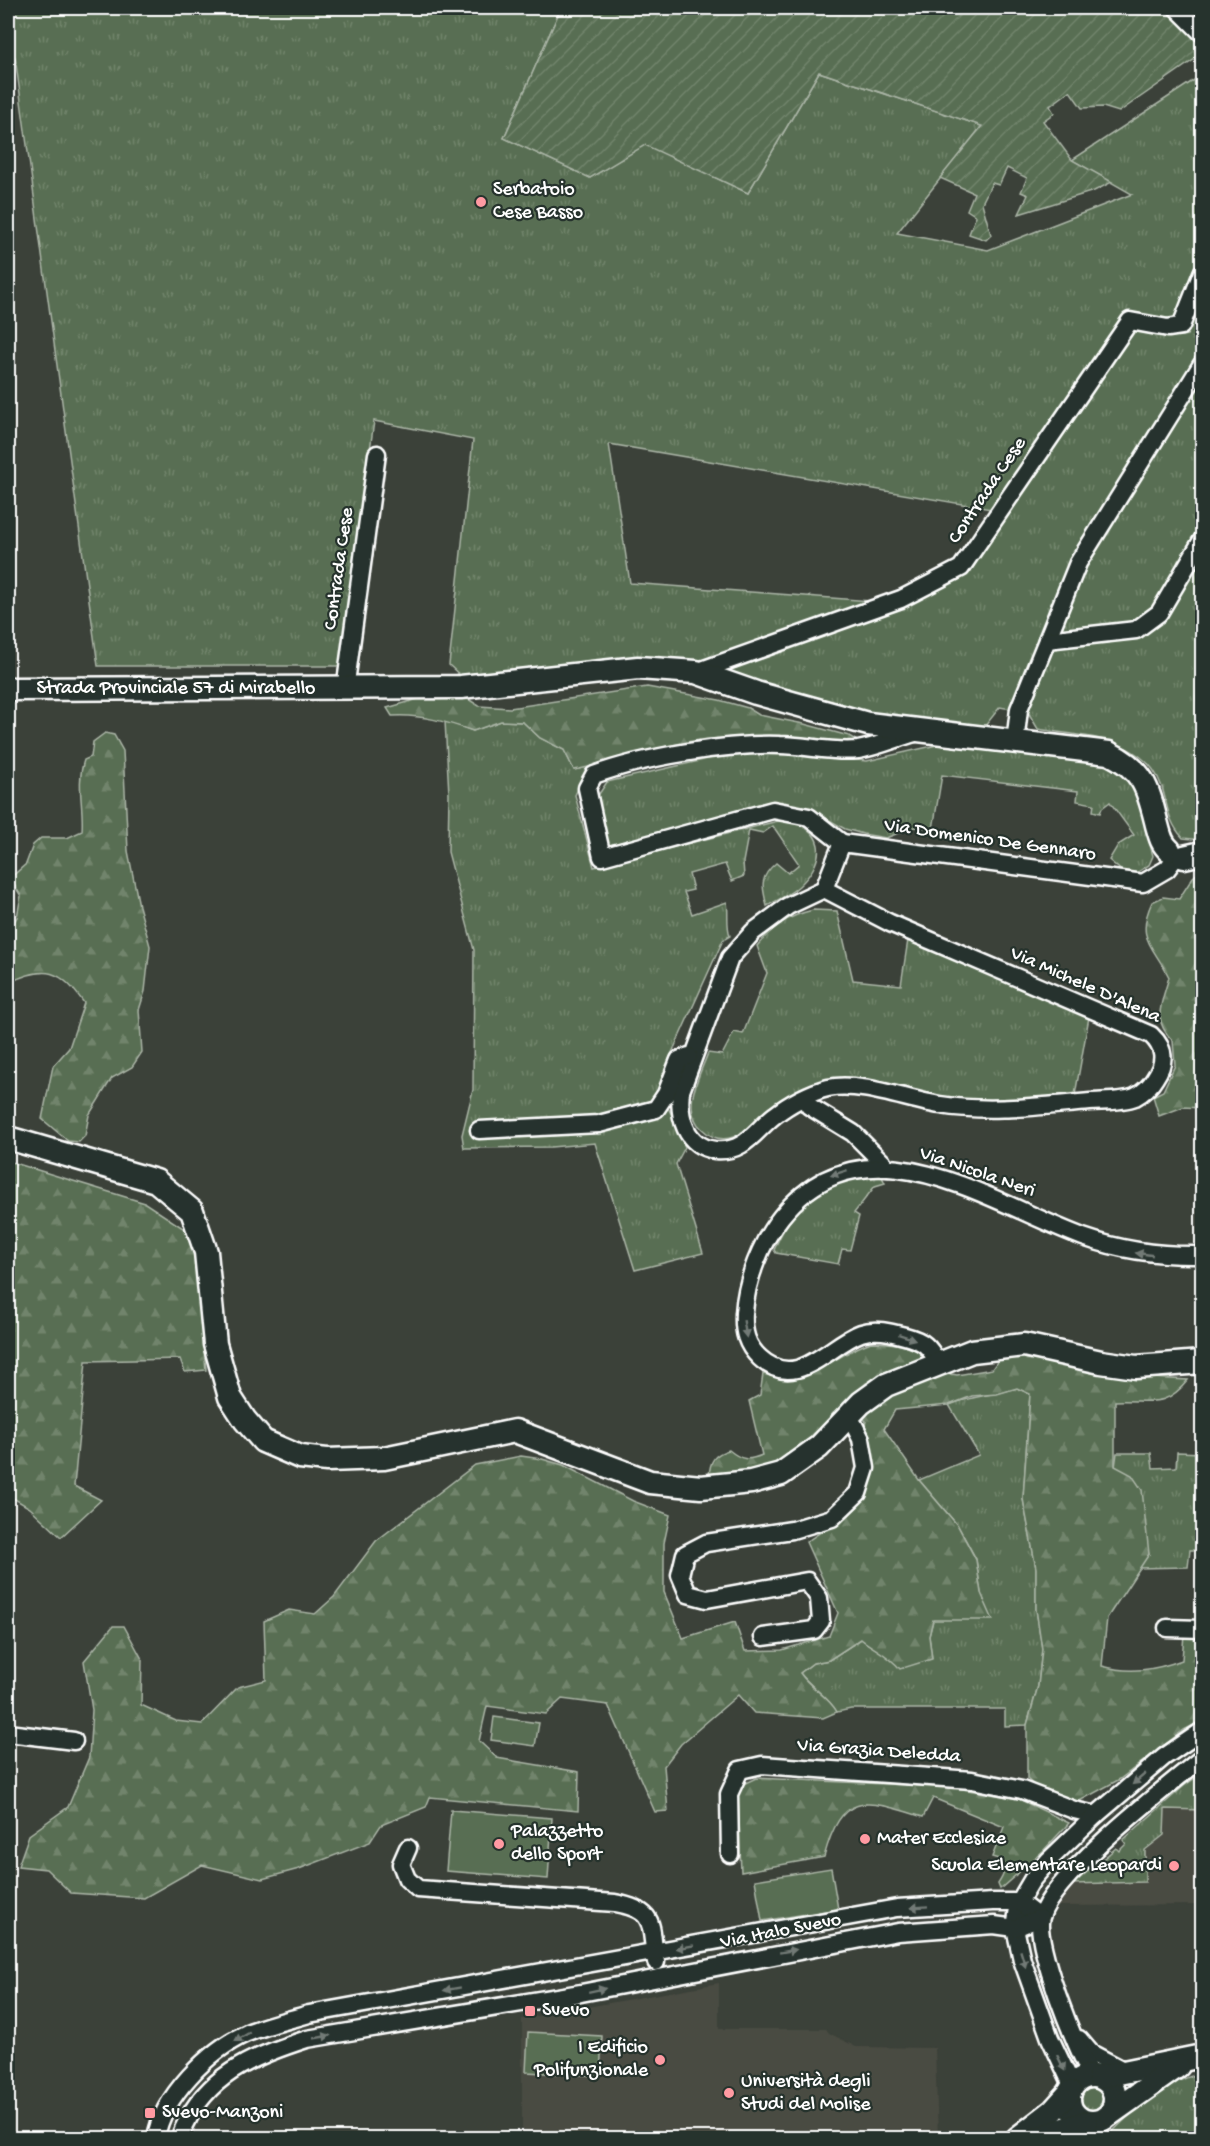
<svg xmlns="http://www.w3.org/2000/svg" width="1210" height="2146" font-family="'Gochi Hand',sans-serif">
  <defs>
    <pattern id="grass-tufts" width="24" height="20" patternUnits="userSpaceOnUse" patternTransform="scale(1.5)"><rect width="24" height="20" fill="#586e52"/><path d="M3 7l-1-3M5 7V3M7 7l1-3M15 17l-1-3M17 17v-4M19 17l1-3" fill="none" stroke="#71846c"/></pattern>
    <pattern id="forest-firs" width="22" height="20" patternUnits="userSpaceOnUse" patternTransform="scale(1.5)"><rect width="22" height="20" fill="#586e52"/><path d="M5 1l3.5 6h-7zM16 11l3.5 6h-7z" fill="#71846c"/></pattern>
    <pattern id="garden-furrows" width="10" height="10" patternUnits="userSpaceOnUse" patternTransform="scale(1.5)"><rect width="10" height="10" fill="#586e52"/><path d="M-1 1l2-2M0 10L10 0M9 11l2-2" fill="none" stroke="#71846c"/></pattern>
  </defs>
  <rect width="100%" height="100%" fill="#3b4139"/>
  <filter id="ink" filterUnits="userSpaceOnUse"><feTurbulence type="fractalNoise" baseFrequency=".0167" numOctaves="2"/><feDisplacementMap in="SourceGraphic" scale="12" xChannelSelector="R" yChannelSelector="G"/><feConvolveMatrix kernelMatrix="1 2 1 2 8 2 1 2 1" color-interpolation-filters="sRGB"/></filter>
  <g filter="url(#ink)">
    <g fill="#4a4b42">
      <path d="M1165,1809L1202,1810V1905L1053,1906L1073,1884L1145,1882V1850L1164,1835Z"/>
      <path d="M719,1983V2029H826L829,2033L856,2047L935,2048L938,2138H522V2019Z"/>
    </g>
    <g fill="url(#grass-tufts)" stroke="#acb6a8" stroke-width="1.5">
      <path d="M8,8H561L504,138L590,178L645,144L748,193L819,72L982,126L897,233L988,250L1132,194L1072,160L1202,75V251L1180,310L1171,320L1127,313L991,509L609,444L630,583L911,604L970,572L1127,332C1146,324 1167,340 1187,335L1202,294V840L1183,838C1168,822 1168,807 1162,787C1145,736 1083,737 1038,729L1028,712L1000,707L985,726L884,716L723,672L464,679L449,665L473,440L374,421L340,666H98L15,57L8,55Z"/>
      <path d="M445,721L473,731L501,721L523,722L540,738L564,750L574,770L603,764L581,782L575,795L594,867L782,820C825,826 829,858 799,886C789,895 779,899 767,906C762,887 759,877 776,863L788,873L799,864L773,826L763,833L749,830L743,862L744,876L732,881L725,864L689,874L693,890L684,892L692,914L727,902C729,914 726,924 730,936L723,940L666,1066L659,1095C673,1110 676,1129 685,1147L676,1164L703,1253L635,1270L595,1143L551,1147L464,1148L462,1135L473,1090L474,950L448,852L449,794Z"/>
      <path d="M937,745L1108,762L1123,771L1135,787L1153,856L1149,865L1135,874L1124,873L1109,860L1118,845L1134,835L1110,802L1102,808L1100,813L1093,811L1094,804L1077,801L1078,791L942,775L933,829L914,827L886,838L863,834L845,829L810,809L778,802L606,846L597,797L607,782L721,756L779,753L867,761Z"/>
      <path d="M813,910L837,911L853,980L901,985L908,940L1089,1017L1075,1095C1050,1097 1023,1101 998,1102C976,1102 952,1098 930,1095C894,1090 860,1072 823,1080C808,1083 791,1094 779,1103C757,1118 731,1157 702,1129C680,1109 700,1075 708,1053L722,1055L734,1032L743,1034L767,973L757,946C773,926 788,916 813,910Z"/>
      <path d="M859,1177H882L885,1183L875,1186L854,1213L859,1216L850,1250L842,1249L838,1264L776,1253L774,1250C790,1210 818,1186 859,1177Z"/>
      <path d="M1017,1388L1030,1394L1023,1499L1036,1568V1609L1042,1649L1038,1686L1027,1725L1005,1726V1709H851L837,1712C828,1696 811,1688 800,1673L813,1663L829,1660L861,1639C886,1659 902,1657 932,1658L929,1636L933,1620L981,1593L976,1559L958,1526L919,1480L979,1455L949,1405C972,1396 994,1395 1017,1388Z"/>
      <path d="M1177,1452L1202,1453V1550H1190L1188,1567L1138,1568L1149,1554L1115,1467L1117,1453H1151L1153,1468L1176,1467Z"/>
      <path d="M1202,1773V1810L1165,1809L1164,1835L1145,1850V1882L1073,1884L1116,1848L1119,1851L1126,1844L1123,1840L1184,1786Z"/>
      <path d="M1202,2073V2138H1106C1135,2109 1161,2083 1202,2073Z"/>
      <circle cx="1092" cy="2099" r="13"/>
    </g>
    <g fill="url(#forest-firs)" stroke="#acb6a8" stroke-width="1.5">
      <path d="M647,687L719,700L748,708L759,715L804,724L849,736L857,741C808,745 759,736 710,739C664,743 619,761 574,770L564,750L540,738L523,722L501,721L473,731C447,722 420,714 392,716L387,708L422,698L443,696L468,699L479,706L510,708Z"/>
      <path d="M105,733L114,735L123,751L128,851L139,906L150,946L145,991L139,1010L142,1052L132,1067L112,1078L89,1115L85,1136L79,1142L68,1141L42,1119L53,1066L69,1048L84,1003C60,969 46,965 8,983V932L17,917L21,896L13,883L8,880L26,864L33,845L41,838H67L82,831C84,806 76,785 84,760L91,757L93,742Z"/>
      <path d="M1202,870V1108L1183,1107L1159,1116L1153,1096L1163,1091L1175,1065L1173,1041C1151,1020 1162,1003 1169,977C1153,945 1135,939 1152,902L1163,897L1179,899L1193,877Z"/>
      <path d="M8,1161L145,1203L186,1230L196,1261L206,1370L185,1372L180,1359L86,1361L74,1486L101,1500L61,1537L30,1508L8,1495Z"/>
      <path d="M871,1342C891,1342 906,1345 924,1354L925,1360L902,1366L868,1385L837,1411L815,1439L762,1472L709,1476C710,1461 714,1454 729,1450C741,1460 748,1461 762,1455L749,1401L760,1395L763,1374C815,1387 826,1358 871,1342Z"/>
      <path d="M1022,1354L1134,1377L1188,1380C1164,1410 1150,1399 1115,1401V1466L1132,1475L1142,1490L1149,1554L1107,1618L1102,1666C1130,1674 1155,1670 1182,1660L1184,1634L1202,1633V1721L1184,1730L1120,1779L1076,1803L1039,1789L1027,1779V1725L1038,1686L1042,1649L1036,1609V1568L1023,1499L1030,1394L1017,1388L997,1394L972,1396L949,1405L895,1410L884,1429L919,1480L958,1526L976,1560L981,1593L993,1620H933L929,1636L932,1659L900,1669C889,1655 875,1650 861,1639L829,1660L813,1663L800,1673C811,1689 828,1696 837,1712L823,1718L754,1713L738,1695L681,1744L664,1766L668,1811L655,1812L608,1705L562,1699L546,1714L487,1706L479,1741L497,1758L579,1772L578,1811L430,1797L426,1807L381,1825L370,1842L299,1869L262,1879L202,1865L144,1898L71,1893L46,1869L18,1866L29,1835L68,1807L89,1757L92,1710L84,1661L113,1626H124L142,1659L141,1705L176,1721L202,1724L238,1687L266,1680L264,1621L289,1610L315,1614L334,1597L376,1541L475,1465L521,1456L542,1459L563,1465L633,1501L670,1515L664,1543V1592L683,1638L735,1622L745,1651L782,1650L829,1636L838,1613L806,1542C832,1524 878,1499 871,1462C868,1447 861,1437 866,1421L858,1415L867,1404L940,1372L957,1375L992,1369L1002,1355Z"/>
      <path d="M756,1778L951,1787L1019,1799L1069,1823L1043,1851L1000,1889L998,1884C1004,1875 1006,1870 1002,1860L992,1857L1004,1827L933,1798L923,1817C865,1799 842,1790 824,1857L741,1872L738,1795L741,1785Z"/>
    </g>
    <path fill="url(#garden-furrows)" stroke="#acb6a8" stroke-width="1.5" d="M561,8H1192L1202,18V54L1119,112L1103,107L1082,108L1070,91L1050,106L1054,113L1043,121L1072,160L1112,182L1094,191L1019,214L1028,195L1021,192L1027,178L1007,168L999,185L992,183L982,203L991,235L986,240L969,234L976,216L967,210L974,193L940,178L982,126L819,72L748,193L645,145L590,178L504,138Z"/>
    <g fill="#586e52" stroke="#acb6a8" stroke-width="1.5">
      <path d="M494,1717L539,1723L535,1746L491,1740Z"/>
      <path d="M451,1810L552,1818L548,1879L446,1871Z"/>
      <path d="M831,1868L838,1909L762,1921L755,1880Z"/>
      <path d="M528,2032L602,2036L600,2076L526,2072Z"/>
    </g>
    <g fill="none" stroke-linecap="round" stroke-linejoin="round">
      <defs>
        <g id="street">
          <path d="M1177,8L1202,33"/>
          <path d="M1047,640L1078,563L1202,364"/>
          <path d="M696,672L901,599L961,568L1130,321L1168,328L1181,326L1202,273"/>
          <path d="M345,690L377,454"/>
          <path d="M1015,743L1019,709L1047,640L1136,630L1159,613L1202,540"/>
          <path d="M842,843L809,817L773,810L602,857L587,788L594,775C643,757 727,743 780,745C805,745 832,753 858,750C877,747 897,738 915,733"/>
          <path d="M824,889L890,923L1151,1035C1165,1048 1166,1062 1155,1078C1151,1085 1143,1093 1135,1097C1122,1102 1104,1101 1090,1102C1040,1106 990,1113 940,1105C907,1100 861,1081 828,1088C811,1092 789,1104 775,1115C755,1130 745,1153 715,1150C685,1146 678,1116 681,1091L730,958L753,932L788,906Z"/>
          <path d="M824,889L842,843L1143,883L1167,869L1173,861"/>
          <path d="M804,1098L809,1106L853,1133L888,1168"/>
          <path d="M479,1130L599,1124L656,1109L666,1094L679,1060L689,1056"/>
          <path d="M938,1363C929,1346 924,1341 905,1336C890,1332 875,1328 861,1333C828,1345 797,1392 760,1358C746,1345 743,1331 744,1313C746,1280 761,1242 781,1217C864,1112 988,1202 1083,1237C1123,1251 1160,1256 1202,1255"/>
          <path d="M1167,1628L1202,1629"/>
          <path d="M763,1637L814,1630L821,1621L819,1598L807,1581L707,1599L688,1594L680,1575L685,1554L706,1543L792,1530L832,1518L858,1493L866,1468L861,1439L854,1425L845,1418"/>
          <path d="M8,1733L74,1741"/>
          <path d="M408,1848L401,1864L407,1879L418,1889L615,1903C659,1911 649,1926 656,1962"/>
          <path d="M730,1854L729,1794L740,1770L762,1765L972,1780L1022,1790L1074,1810L1096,1815"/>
          <path d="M1079,2039L1091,2053L1127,2072"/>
          <path d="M1092,2076C1077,2051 1033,1942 1041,1917C1053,1875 1165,1788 1202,1758"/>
          <path d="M1073,2087L1050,2038L1022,1960L1015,1928L1019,1902L1032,1880L1049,1860L1096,1815L1164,1757L1202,1731"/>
          <path d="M156,2138C162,2097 209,2050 247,2033C267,2025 289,2020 309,2014L897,1908L993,1902H1019L1040,1918"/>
          <path d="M180,2138C181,2131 186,2124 189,2117C214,2071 260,2054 307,2039L581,1993L898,1932L994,1925L1015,1928L1040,1918"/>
          <path d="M1089,2138L1103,2120"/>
        </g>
        <g id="secondary">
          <path d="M8,689L461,687L638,668L696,672L756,693L868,724L1109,753C1145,771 1148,789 1157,825C1160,835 1161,843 1169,850"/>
          <path d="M1184,857L1202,853"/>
          <path d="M8,1138L156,1181L192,1211L206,1252L215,1344L230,1397L245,1420L263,1441L300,1457L327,1460L384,1458L515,1431L650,1482L701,1487L751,1482L781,1474L819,1447L861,1403L886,1385L972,1351L1024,1345L1101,1362L1136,1367L1202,1362"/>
          <circle cx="1092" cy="2099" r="23"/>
          <path d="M1099,2077L1202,2056"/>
          <path d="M1110,2114L1178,2066"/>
          <path d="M1018,2138L1053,2111L1070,2092"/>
          <path d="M1038,2138L1086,2122"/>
        </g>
      </defs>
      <use href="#street" stroke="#fff" stroke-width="21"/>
      <use href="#secondary" stroke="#fff" stroke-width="27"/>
      <use href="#street" stroke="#26332d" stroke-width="16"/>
      <use href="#secondary" stroke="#26332d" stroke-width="22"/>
    </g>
    <defs><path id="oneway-solid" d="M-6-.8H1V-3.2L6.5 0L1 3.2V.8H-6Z" transform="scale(1.5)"/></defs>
    <g fill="#727a76">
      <use href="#oneway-solid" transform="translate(839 1173) rotate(162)"/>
      <use href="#oneway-solid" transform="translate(1144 1254) rotate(-172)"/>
      <use href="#oneway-solid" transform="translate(745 1329) rotate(81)"/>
      <use href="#oneway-solid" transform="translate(907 1337) rotate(18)"/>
      <use href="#oneway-solid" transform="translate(1139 1779) rotate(140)"/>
      <use href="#oneway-solid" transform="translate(919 1907) rotate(176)"/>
      <use href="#oneway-solid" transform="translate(685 1947) rotate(170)"/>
      <use href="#oneway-solid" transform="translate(788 1951) rotate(-10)"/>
      <use href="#oneway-solid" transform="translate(1023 1959) rotate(73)"/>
      <use href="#oneway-solid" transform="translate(452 1989) rotate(170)"/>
      <use href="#oneway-solid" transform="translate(597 1990) rotate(-12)"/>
      <use href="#oneway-solid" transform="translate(242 2037) rotate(150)"/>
      <use href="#oneway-solid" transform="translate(322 2037) rotate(-10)"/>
      <use href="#oneway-solid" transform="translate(1061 2063) rotate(64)"/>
    </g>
  </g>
  <g fill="#ff9aa2" stroke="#26332d" stroke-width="2">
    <circle cx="481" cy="202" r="6"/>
    <circle cx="865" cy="1839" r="6"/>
    <circle cx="499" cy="1844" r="6"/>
    <circle cx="1174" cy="1866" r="6"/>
    <rect x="524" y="2005" width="12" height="12" rx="3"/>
    <circle cx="660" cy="2060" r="6"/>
    <circle cx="729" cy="2093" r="6"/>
    <rect x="144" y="2107" width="12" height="12" rx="3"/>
  </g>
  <g text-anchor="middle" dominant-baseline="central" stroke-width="4.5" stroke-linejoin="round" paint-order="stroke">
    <g font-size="20" fill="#fff" stroke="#26332d" text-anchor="start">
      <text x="493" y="190">Serbatoio<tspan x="493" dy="23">Cese Basso</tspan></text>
      <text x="511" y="1832">Palazzetto<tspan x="511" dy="23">dello Sport</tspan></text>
      <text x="877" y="1839">Mater Ecclesiae</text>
      <text x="1162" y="1866" text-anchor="end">Scuola Elementare Leopardi</text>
      <text x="542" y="2011">Svevo</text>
      <text x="648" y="2048" text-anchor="end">I Edificio<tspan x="648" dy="23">Polifunzionale</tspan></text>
      <text x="741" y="2082">Università degli<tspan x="741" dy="23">Studi del Molise</tspan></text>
      <text x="162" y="2113">Svevo-Manzoni</text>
    </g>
    <g font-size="20" fill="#fff" stroke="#26332d">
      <text transform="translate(988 491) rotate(-56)">Contrada Cese</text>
      <text transform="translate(340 569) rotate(-82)">Contrada Cese</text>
      <text x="176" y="689">Strada Provinciale 57 di Mirabello</text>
      <text transform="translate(990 841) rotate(8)">Via Domenico De Gennaro</text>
      <text transform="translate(1085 986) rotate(24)">Via Michele D'Alena</text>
      <text transform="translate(977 1173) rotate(19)">Via Nicola Neri</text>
      <text transform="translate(879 1752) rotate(4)">Via Grazia Deledda</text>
      <text transform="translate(781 1932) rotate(-11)">Via Italo Svevo</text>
    </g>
  </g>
  <rect width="1210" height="2146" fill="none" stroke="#26332d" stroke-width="30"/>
  <rect x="15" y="15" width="1180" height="2116" fill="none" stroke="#fff" stroke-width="2" filter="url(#ink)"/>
</svg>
